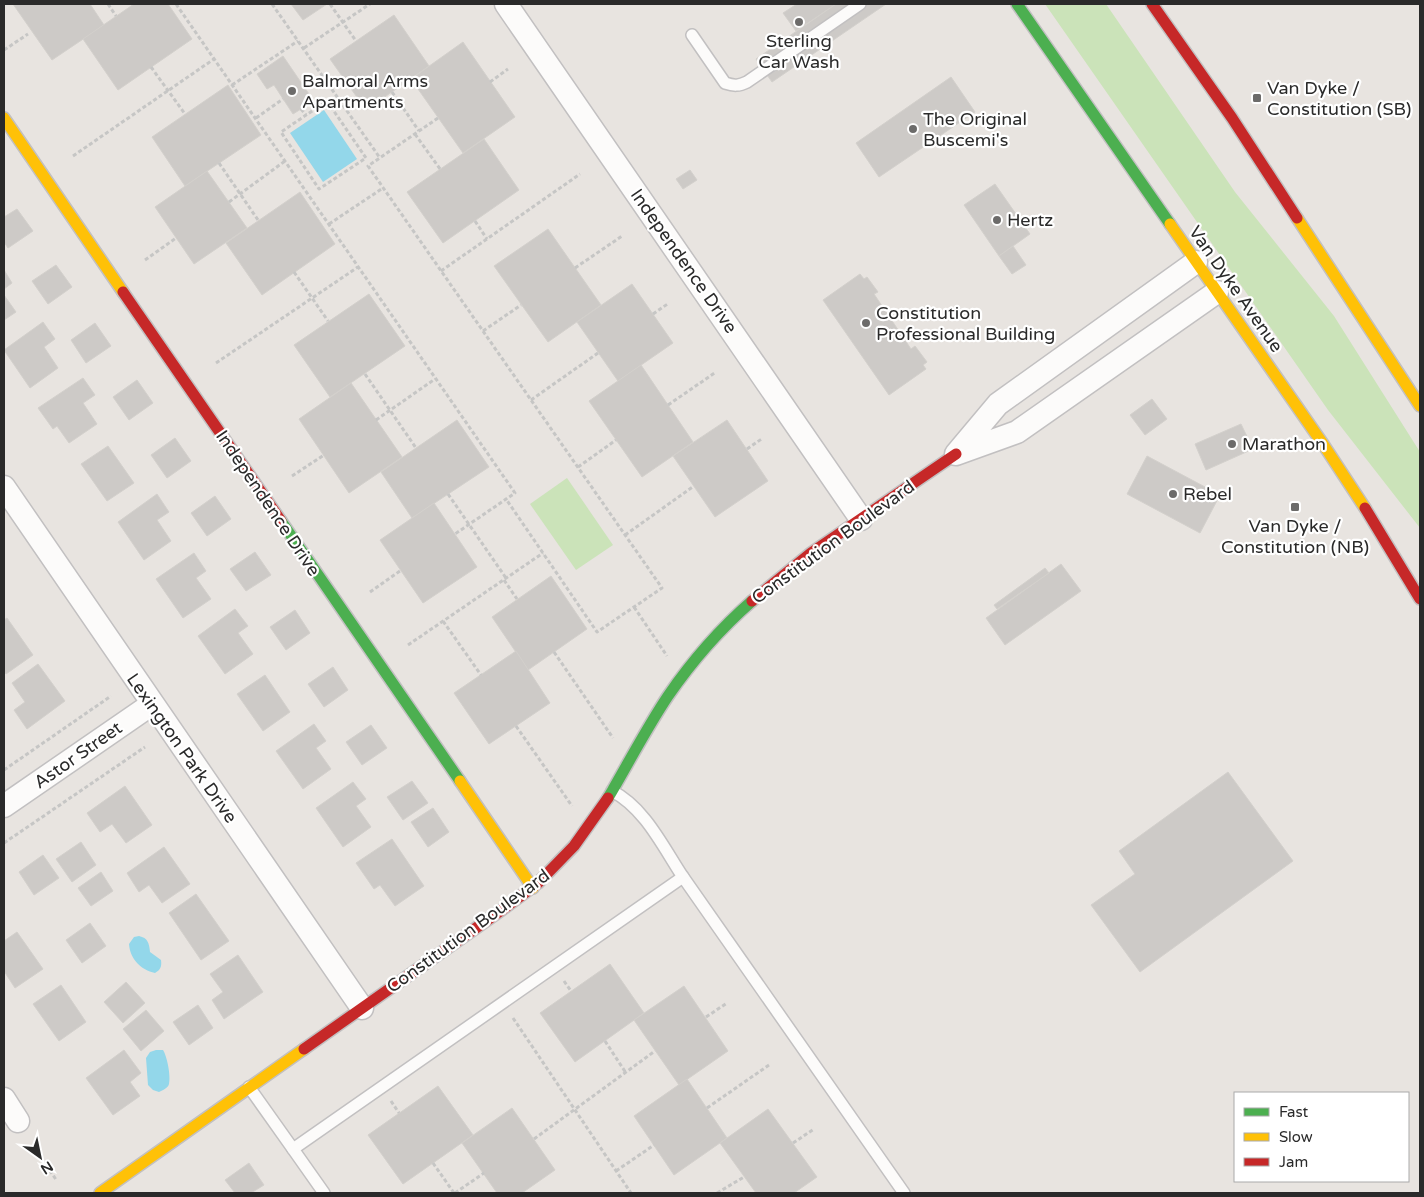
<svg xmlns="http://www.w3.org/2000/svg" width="1424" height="1197" font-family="'Varela Round',sans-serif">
  <rect width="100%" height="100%" fill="#e8e4e0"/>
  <g fill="#cbe3b9">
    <path d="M1045,4H1106L1235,192L1334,316L1420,452V528L1328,410Z"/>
    <path d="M567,478L613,545L576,570L530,504Z"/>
  </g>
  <g fill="#93d7ea">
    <path d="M324,110L357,159L323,182L290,133Z"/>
    <path d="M139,936C148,938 149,943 150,952L161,960C162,967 160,970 155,973C141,970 130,959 129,944L134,937Z"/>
    <path d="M156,1050H163C167,1056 171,1076 169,1084C168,1088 163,1090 159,1092L153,1090L148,1085L146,1058L150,1052Z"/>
  </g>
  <g fill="#cdcac7" stroke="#d3d0cc">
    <path d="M13,4H90L104,25L52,60Z"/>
    <path d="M134,4H168L192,39L118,90L83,39Z"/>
    <path d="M291,4H327L303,20Z"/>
    <path d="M797,4H836L796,31L783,13Z"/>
    <path d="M836,4H886L772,82L756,59Z"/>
    <path d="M394,15L429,66L366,110L330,59Z"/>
    <path d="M463,42L515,117L463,153L411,79Z"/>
    <path d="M283,56L311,97L307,100L309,104L293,114L274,85L267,89L257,74Z"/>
    <path d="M951,77L975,112L879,177L856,143Z"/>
    <path d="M228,85L261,135L185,186L152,137Z"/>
    <path d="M484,139L519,190L443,243L407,192Z"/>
    <path d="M690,170L697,180L683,189L676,179Z"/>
    <path d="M207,171L247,228L194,264L155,207Z"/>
    <path d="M995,184L1030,234L999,256L964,205Z"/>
    <path d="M300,192L335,244L262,295L226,243Z"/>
    <path d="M17,209L33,231L8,248L4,242V217Z"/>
    <path d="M548,229L601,305L548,342L494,266Z"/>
    <path d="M1013,246L1026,265L1012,274L999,256Z"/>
    <path d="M56,265L72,287L48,304L32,281Z"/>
    <path d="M4,270L12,283L4,289Z"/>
    <path d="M860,274L864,279L867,277L878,292L874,294L911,349L915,346L927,362L923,365L926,369L889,395L823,300Z"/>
    <path d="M632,284L673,343L618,381L577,322Z"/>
    <path d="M369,294L405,346L330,397L294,345Z"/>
    <path d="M4,295L16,312L4,320Z"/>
    <path d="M43,322L55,339L44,347L58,368L30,388L4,350Z"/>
    <path d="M95,323L111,346L86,363L71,340Z"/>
    <path d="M641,365L693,442L642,477L589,401Z"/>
    <path d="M83,378L95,395L83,403L97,424L69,443L57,426L53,429L38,408Z"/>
    <path d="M137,380L153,403L129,420L113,397Z"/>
    <path d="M351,383L402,457L349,493L299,419Z"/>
    <path d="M1152,399L1167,419L1145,435L1130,415Z"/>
    <path d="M457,420L489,467L412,518L381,472Z"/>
    <path d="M727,420L768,481L715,517L673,456Z"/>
    <path d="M1241,424L1253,449L1206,470L1195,444Z"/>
    <path d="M175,438L191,461L167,478L151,455Z"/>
    <path d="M108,446L134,483L107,501L81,464Z"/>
    <path d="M1147,456L1220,495L1200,533L1127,494Z"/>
    <path d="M157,494L169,512L157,520L171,541L144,560L118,522Z"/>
    <path d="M215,496L231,519L207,536L191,513Z"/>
    <path d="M434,503L477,567L423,603L380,540Z"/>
    <path d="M255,552L271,575L246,591L230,569Z"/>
    <path d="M194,553L206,571L196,578L211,599L183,618L156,579Z"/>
    <path d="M1061,564L1081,591L1005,645L986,618Z"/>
    <path d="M1045,568L1049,573L997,609L994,605Z"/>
    <path d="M551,576L587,629L528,670L492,617Z"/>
    <path d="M235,609L248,626L238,633L253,654L225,674L198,636Z"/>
    <path d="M295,610L310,633L286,650L270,627Z"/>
    <path d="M7,618L33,655L6,674L4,671V620Z"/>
    <path d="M516,651L550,703L489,744L454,693Z"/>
    <path d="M38,664L65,701L27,729L14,710L25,702L12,683Z"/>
    <path d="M333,667L348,690L324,707L308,684Z"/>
    <path d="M265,675L290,712L263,731L237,694Z"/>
    <path d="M314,724L326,741L316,748L331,769L303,789L276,751Z"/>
    <path d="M371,725L387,748L362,765L346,742Z"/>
    <path d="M1228,772L1293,861L1140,972L1091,905L1135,874L1119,851Z"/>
    <path d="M412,781L428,803L403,820L387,797Z"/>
    <path d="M353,782L366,799L356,806L371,827L343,847L316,808Z"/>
    <path d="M125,786L152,825L126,843L112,824L100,832L87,813Z"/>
    <path d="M433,808L449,832L428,847L411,822Z"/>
    <path d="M392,839L424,886L395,906L380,885L374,889L356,863Z"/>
    <path d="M81,842L96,865L72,882L56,859Z"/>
    <path d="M164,847L190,884L162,903L149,885L139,892L127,873Z"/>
    <path d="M43,855L59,878L34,895L19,872Z"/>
    <path d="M101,872L113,891L91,906L78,888Z"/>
    <path d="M196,894L229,941L201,960L169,913Z"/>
    <path d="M90,923L106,946L82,963L66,940Z"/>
    <path d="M17,932L43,969L15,988L4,971V941Z"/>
    <path d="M238,955L263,992L224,1019L212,1000L223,992L210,974Z"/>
    <path d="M610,964L644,1013L575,1062L540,1013Z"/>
    <path d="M126,982L145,1003L123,1023L104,1002Z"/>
    <path d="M61,985L86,1022L59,1041L33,1004Z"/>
    <path d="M684,986L728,1051L679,1085L634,1020Z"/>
    <path d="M198,1005L213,1028L189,1045L173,1022Z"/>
    <path d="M146,1010L164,1031L141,1051L123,1029Z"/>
    <path d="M124,1050L141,1073L130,1082L140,1096L113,1115L86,1078Z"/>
    <path d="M687,1079L727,1138L674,1175L634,1116Z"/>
    <path d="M438,1086L473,1135L403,1184L368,1135Z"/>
    <path d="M512,1108L555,1170L522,1193H497L462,1143Z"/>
    <path d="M768,1109L817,1177L794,1193H756L720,1143Z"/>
    <path d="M249,1163L264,1185L251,1193H235L225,1180Z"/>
  </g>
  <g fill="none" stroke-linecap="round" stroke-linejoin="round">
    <defs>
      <g id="lane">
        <path d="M692,35L725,83C734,86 739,86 747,82L860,4"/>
        <path d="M612,791C645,808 663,847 683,877"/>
        <path d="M249,1087L293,1149"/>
        <path d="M324,1193L293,1149L683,877L904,1193"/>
      </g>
      <g id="street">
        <path d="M506,4L861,519"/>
        <path d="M1196,262L998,404L956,454L1017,432L1217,292"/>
        <path d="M4,487L362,1008"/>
        <path d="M4,806L152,704"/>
        <path d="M4,1099L18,1121"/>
      </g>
      <g id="fast">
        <path d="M1017,4L1170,224"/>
        <path d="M281,521L460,781"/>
        <path d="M608,798C628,764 646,729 668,696C692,661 720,629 752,601"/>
      </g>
      <g id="slow">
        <path d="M4,118L123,292"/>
        <path d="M1297,218L1420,406"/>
        <path d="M1170,224L1323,444L1365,508"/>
        <path d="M460,781L533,888"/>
        <path d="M100,1193L304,1049"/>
      </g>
      <g id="jam">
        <path d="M1152,4L1232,118L1297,218"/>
        <path d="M123,292L281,521"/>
        <path d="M1365,508L1420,599"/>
        <path d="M752,601L811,553L956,454"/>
        <path d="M304,1049L503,909L538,883L574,846L608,798"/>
      </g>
    </defs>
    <use href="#lane" stroke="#c2c0c1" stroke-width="14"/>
    <use href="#street" stroke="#c2c0c1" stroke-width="25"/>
    <use href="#fast" stroke="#c2c0c1" stroke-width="14"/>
    <use href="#slow" stroke="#c2c0c1" stroke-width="14"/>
    <use href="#jam" stroke="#c2c0c1" stroke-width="14"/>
    <g stroke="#c6c6c5" stroke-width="3" stroke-dasharray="4 2.5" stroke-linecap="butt">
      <path d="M108,4L116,16"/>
      <path d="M176,4L515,493L455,534"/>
      <path d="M272,4L380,158"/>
      <path d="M330,4L356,41"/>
      <path d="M304,48L370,4"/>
      <path d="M4,50L28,34"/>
      <path d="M151,67L185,114"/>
      <path d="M490,82L508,69"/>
      <path d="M232,85L298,41"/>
      <path d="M392,92L419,131"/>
      <path d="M327,101L366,158L319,189L281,132Z"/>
      <path d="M301,109L306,115"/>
      <path d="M256,118L283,99"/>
      <path d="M438,118L368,166L662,588L597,632L506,499"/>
      <path d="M415,134L440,169"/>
      <path d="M73,156L214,59"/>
      <path d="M219,163L258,220"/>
      <path d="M229,202L285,161"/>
      <path d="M475,221L487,239"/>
      <path d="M329,224L383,188"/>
      <path d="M145,260L176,238"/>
      <path d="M575,268L622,236"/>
      <path d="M441,271L580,174"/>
      <path d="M294,272L328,321"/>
      <path d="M653,314L669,303"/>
      <path d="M483,331L521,305"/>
      <path d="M216,363L358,267"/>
      <path d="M365,374L416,448"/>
      <path d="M531,400L598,353"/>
      <path d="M668,405L716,372"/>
      <path d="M376,420L435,379"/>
      <path d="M747,449L763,438"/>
      <path d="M578,467L616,440"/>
      <path d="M292,476L324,455"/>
      <path d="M448,494L506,578"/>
      <path d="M625,535L694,486"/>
      <path d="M504,580L517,599"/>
      <path d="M370,592L400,571"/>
      <path d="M634,607L667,656"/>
      <path d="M443,621L481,675"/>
      <path d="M408,645L543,553"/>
      <path d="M554,652L613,738"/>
      <path d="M516,726L572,806"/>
      <path d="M4,770L111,696"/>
      <path d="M4,843L145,747"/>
      <path d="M564,981L571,991"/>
      <path d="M706,1017L727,1003"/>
      <path d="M513,1018L631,1193"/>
      <path d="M605,1041L626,1073"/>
      <path d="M391,1101L399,1113"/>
      <path d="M707,1108L769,1065"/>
      <path d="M534,1139L655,1051"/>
      <path d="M793,1143L814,1129"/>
      <path d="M433,1163L454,1193"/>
      <path d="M46,1165L57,1181"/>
      <path d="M616,1171L654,1145"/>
      <path d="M455,1193L484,1173"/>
      <path d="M717,1193L744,1177"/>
    </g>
    <use href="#lane" stroke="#fcfbfa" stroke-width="11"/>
    <use href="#street" stroke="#fcfbfa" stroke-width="22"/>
    <use href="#fast" stroke="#4caf50" stroke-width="11"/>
    <use href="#slow" stroke="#ffc107" stroke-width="11"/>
    <use href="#jam" stroke="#c62828" stroke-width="11"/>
  </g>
  <g fill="#6c6b6a" stroke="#fff" stroke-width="2">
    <circle cx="799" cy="22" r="5"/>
    <circle cx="292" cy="91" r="5"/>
    <rect x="1252" y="93" width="10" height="10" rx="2.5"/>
    <circle cx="913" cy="129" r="5"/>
    <circle cx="997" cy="220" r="5"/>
    <circle cx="866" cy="323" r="5"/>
    <circle cx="1232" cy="444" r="5"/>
    <circle cx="1173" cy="494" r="5"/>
    <rect x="1290" y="502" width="10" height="10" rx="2.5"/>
  </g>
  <g text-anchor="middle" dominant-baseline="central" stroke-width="4.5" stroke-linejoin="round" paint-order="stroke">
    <g font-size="18" fill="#2a2a2a" stroke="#fff" text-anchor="start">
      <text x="799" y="41" text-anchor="middle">Sterling<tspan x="799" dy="21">Car Wash</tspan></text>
      <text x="302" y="81">Balmoral Arms<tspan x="302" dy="21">Apartments</tspan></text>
      <text x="1267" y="88">Van Dyke /<tspan x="1267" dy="21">Constitution (SB)</tspan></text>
      <text x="923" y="119">The Original<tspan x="923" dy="21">Buscemi's</tspan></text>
      <text x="1007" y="220">Hertz</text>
      <text x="876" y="313">Constitution<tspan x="876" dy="21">Professional Building</tspan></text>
      <text x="1242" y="444">Marathon</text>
      <text x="1183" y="494">Rebel</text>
      <text x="1295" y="526" text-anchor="middle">Van Dyke /<tspan x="1295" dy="21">Constitution (NB)</tspan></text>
    </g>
    <g font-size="18" fill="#2a2a2a" stroke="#fff">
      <text transform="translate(684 261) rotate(55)">Independence Drive</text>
      <text transform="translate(1236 289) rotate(55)">Van Dyke Avenue</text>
      <text transform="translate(268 503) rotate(56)">Independence Drive</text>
      <text transform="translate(833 542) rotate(-36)">Constitution Boulevard</text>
      <text transform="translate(182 748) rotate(55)">Lexington Park Drive</text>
      <text transform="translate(78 755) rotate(-35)">Astor Street</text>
      <text transform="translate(468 931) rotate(-36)">Constitution Boulevard</text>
    </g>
  </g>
  <rect width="1424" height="1197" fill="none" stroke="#2a2a2a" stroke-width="10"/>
  <rect x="1234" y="1092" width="175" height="90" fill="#ffffff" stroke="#aaaaaa"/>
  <rect x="1244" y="1108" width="25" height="8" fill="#4caf50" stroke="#aaaaaa"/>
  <text x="1279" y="1117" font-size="15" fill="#2a2a2a">Fast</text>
  <rect x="1244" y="1133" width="25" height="8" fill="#ffc107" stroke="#aaaaaa"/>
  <text x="1279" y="1142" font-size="15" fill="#2a2a2a">Slow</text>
  <rect x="1244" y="1158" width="25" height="8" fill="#c62828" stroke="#aaaaaa"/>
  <text x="1279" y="1167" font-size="15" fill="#2a2a2a">Jam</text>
  <g transform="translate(40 1157) rotate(147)" stroke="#ffffff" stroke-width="4" paint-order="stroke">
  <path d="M0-4L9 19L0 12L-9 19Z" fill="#2a2a2a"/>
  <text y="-8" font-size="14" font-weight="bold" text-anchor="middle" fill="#2a2a2a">N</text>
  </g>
</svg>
